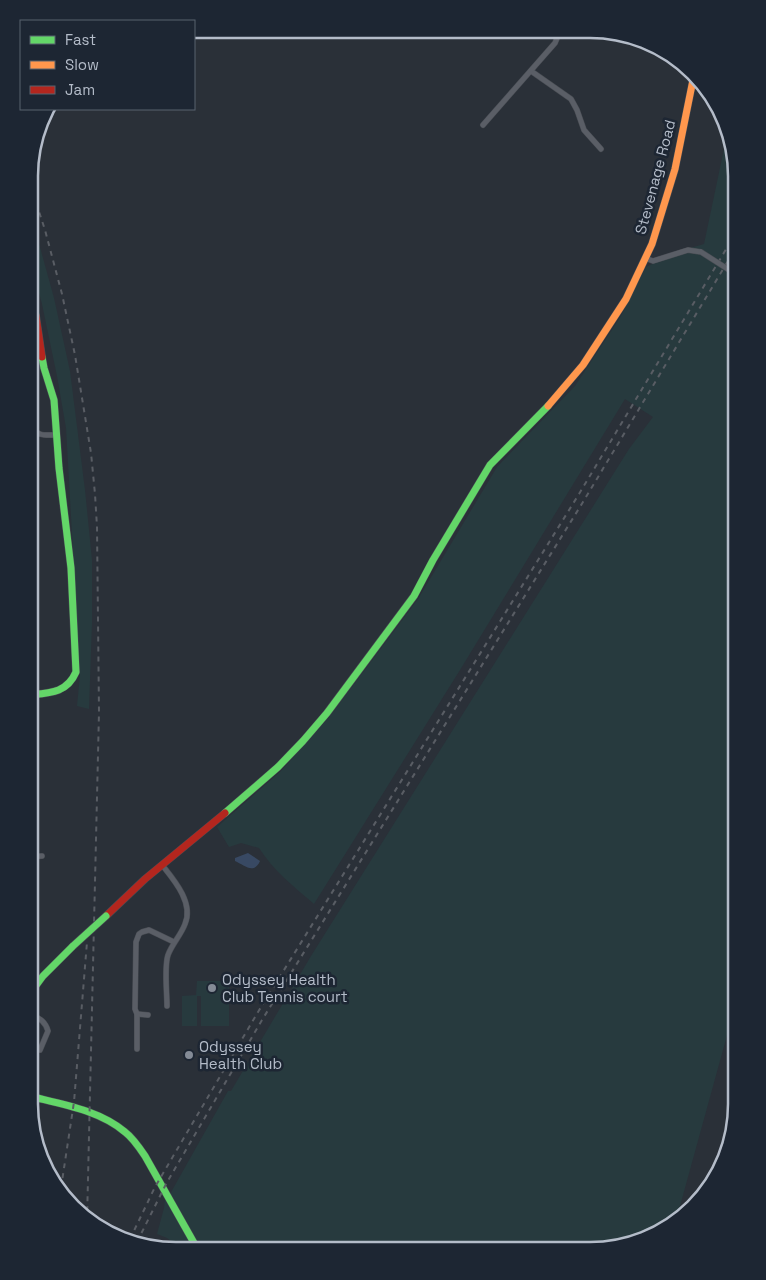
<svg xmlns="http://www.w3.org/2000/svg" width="766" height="1280" font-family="'Space Grotesk',sans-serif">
  <rect width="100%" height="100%" fill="#2a3038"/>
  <g fill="#273a3e">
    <path d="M731,143L737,176V285L736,286L737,289V999L677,1217L646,1240L591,1251L201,1250L170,1194L228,1091H231L311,956L629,449L653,417L625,399L460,670L314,904C294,887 273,870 259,848L241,843L229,847L217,827L281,771L330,716L418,599L497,467L575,386L621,316L646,267L680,251L704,244L725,144Z"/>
    <path d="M30,211L54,298L70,371L85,490L92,560V623L89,709L77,706L80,675L66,428L57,376L42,304L30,260Z"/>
    <path d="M197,981H229V1026H201V996H197V1026H182V996L196,995Z"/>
    <path d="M165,1199L195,1250H183L167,1238L157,1234L164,1208Z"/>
  </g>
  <path fill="#384963" d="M248,853L260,861C254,875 244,865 235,861V858Z"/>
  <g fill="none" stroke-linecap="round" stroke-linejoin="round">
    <defs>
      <g id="street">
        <path d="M531,71L571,99L577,110L584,130L601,149"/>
        <path d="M692,84L702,86"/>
        <path d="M483,125L555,43L560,31"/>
        <path d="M645,258L653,261L688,250L701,252"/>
        <path d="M30,425C38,437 44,435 56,435"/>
        <path d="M29,857L42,856"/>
        <path d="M162,865C174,880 194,903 185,924C181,935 172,944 168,955C164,967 167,992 167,1006"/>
        <path d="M29,899H34"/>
        <path d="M29,1013C38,1018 45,1020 48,1031L40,1050"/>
        <path d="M137,1014L148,1015"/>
        <path d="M137,1049V1014L135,1009L136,942L139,934L142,932L149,930L174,942"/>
      </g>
      <g id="fast">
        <path d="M29,695C50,693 67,693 76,672L71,568L59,468L54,400L44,368L42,357"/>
        <path d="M225,813L278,767L303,741L327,713L414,596L433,560L490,465L548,406"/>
        <path d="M29,995L43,976L73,946"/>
        <path d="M29,1096C61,1104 99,1110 125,1132C133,1138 139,1147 145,1156L198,1250"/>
      </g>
      <path id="slow" d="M548,406L583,365L626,299L652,244L675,169L694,75"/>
      <g id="jam">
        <path d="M30,295L36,316L42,357"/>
        <path d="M106,916L145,879L225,813"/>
      </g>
    </defs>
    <use href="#street" stroke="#484c53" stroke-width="6"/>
    <use href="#fast" stroke="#484c53" stroke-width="8"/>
    <use href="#slow" stroke="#484c53" stroke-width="8"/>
    <use href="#jam" stroke="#484c53" stroke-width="8"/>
    <use href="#street" stroke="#5a5e66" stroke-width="5"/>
    <use href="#fast" stroke="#63d668" stroke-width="7"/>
    <use href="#slow" stroke="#ff974d" stroke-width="7"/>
    <use href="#jam" stroke="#b3261e" stroke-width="7"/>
    <g stroke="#595d64" stroke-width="2" stroke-dasharray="5 5" stroke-linecap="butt">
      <path d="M30,184L45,230L62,294L75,355L91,453L95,494L97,527L99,712L87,1221"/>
      <path d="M61,1188L74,1102L87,942"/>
      <path d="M130,1239L155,1187L258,1012L579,494L737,231"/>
      <path d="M137,1242L166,1184L262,1020L583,502L737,246"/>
    </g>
    <defs>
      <path id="street-bridge" d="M701,252L737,275"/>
      <path id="fast-bridge" d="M73,946L106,916"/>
    </defs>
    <use href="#street-bridge" stroke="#484c53" stroke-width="6" stroke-linecap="butt"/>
    <use href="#fast-bridge" stroke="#484c53" stroke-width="8" stroke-linecap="butt"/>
    <use href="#street-bridge" stroke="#5a5e66" stroke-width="5"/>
    <use href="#fast-bridge" stroke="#63d668" stroke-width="7"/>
  </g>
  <g fill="#848b96" stroke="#1d2633" stroke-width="2">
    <circle cx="212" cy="988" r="5"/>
    <circle cx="189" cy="1055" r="5"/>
  </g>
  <g text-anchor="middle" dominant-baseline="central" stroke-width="5" stroke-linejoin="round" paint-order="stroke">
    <g font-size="15" fill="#b4bcc9" stroke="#1d2633">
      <text transform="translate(655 177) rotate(-75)">Stevenage Road</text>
    </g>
    <g font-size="15" fill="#b4bcc9" stroke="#1d2633" text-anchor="start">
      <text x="222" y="979">Odyssey Health<tspan x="222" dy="17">Club Tennis court</tspan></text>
      <text x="199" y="1046">Odyssey<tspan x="199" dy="17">Health Club</tspan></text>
    </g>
  </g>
  <path d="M0 0H766V1280H0ZM176 38H590A138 138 0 0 1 728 176V1104A138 138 0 0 1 590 1242H176A138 138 0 0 1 38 1104V176A138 138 0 0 1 176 38Z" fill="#1d2633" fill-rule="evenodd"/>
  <path fill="none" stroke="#b4bcc9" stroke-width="2.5" d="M176 38H590A138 138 0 0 1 728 176V1104A138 138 0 0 1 590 1242H176A138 138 0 0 1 38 1104V176A138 138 0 0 1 176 38Z"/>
  <rect x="20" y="20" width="175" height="90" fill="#1d2633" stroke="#59626f"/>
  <rect x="30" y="36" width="25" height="8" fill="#63d668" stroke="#59626f"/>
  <text x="65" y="45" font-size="15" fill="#b4bcc9">Fast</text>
  <rect x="30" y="61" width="25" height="8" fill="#ff974d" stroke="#59626f"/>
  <text x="65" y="70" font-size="15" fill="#b4bcc9">Slow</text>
  <rect x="30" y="86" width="25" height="8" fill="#b3261e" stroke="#59626f"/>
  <text x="65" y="95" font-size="15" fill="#b4bcc9">Jam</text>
</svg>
